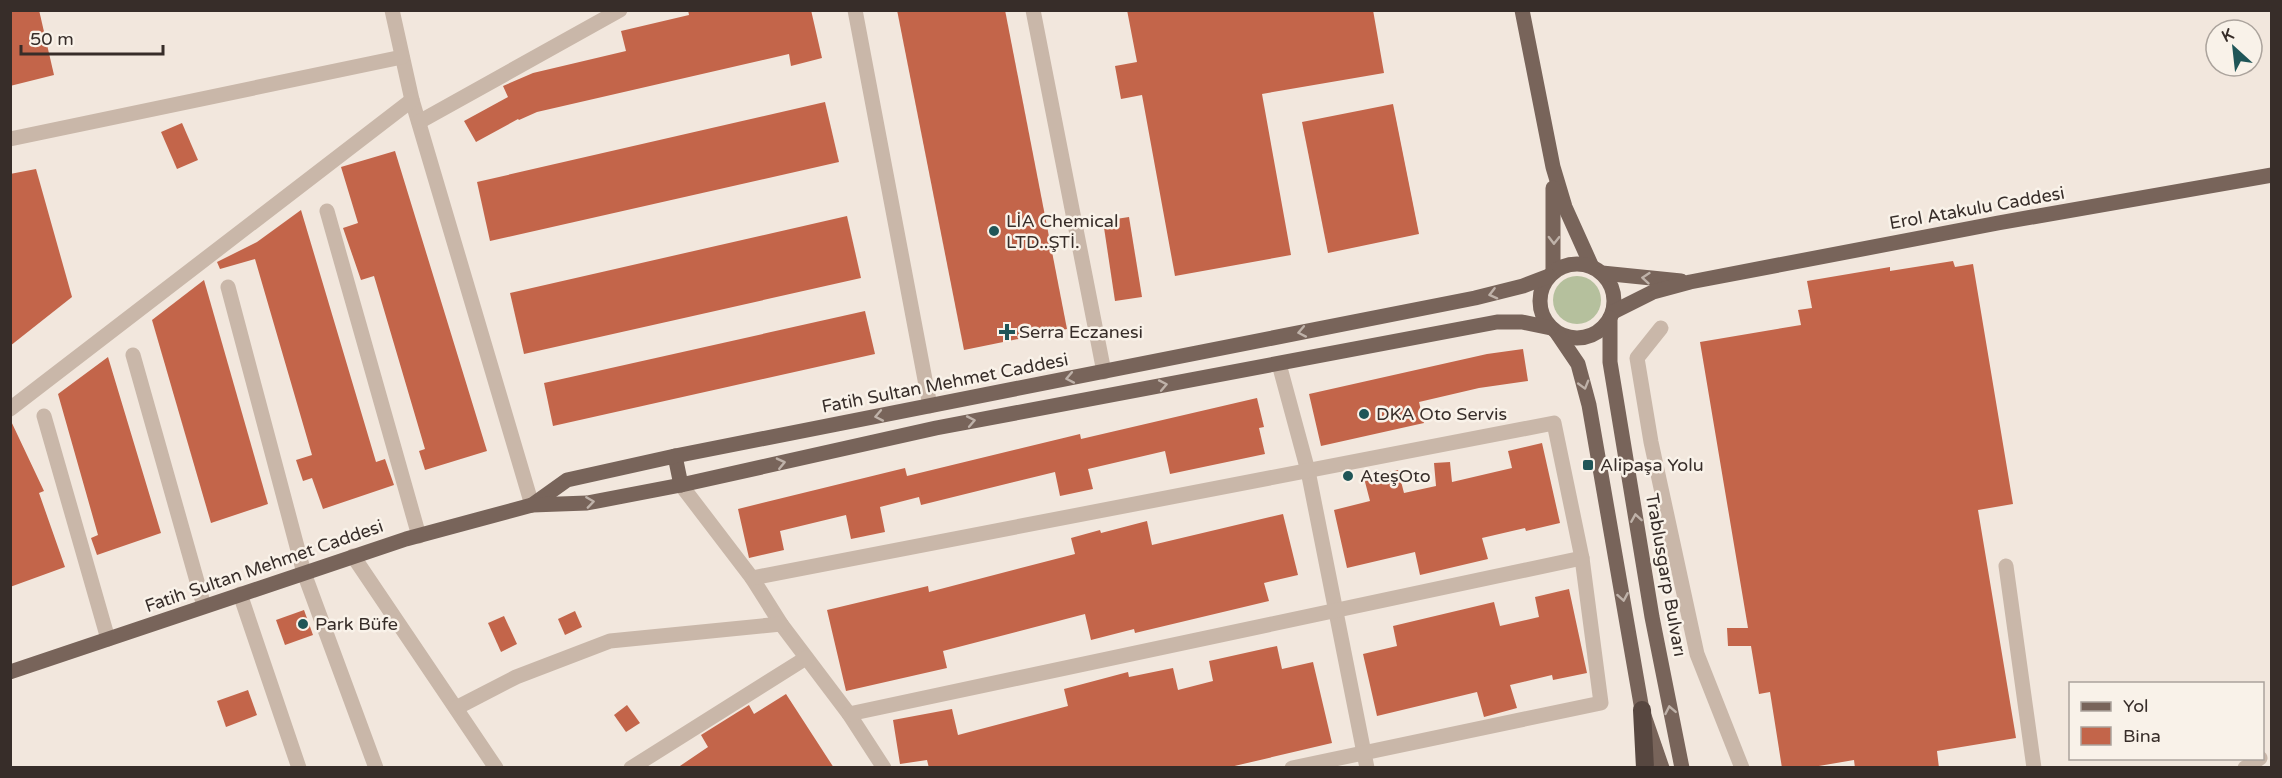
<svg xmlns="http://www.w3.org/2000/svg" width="2282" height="778" font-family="'Varela Round',sans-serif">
  <rect width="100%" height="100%" fill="#f2e7dd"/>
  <circle fill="#b5c09d" cx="1577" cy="300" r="24"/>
  <g fill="#c3654a">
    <path d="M10,10H39L54,75L10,86Z"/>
    <path d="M688,10H811L822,58L791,66L789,54L537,112L519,120L518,119L476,142L464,121L508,97L503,86L533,73L626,51L621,31L689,15Z"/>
    <path d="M897,10H1005L1067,329L964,350Z"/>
    <path d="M1127,10H1373L1384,73L1262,94L1291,255L1175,276L1142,95L1121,99L1115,66L1137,62Z"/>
    <path d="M825,102L839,162L490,241L477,182Z"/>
    <path d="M1393,104L1419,234L1328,253L1302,122Z"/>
    <path d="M182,123L198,160L177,169L161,132Z"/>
    <path d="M395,151L487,451L425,470L419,451L425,449L374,276L361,280L343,228L358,223L341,167Z"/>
    <path d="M36,169L72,297L10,346V174Z"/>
    <path d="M301,210L376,462L385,459L394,485L323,509L312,478L303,481L296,460L312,455L255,259L220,269L217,262L257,242Z"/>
    <path d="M847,216L861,278L524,354L510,293Z"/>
    <path d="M1129,217L1142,297L1115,301L1103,221Z"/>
    <path d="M1953,261L1955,267L1973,264L2013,504L1978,510L2016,738L1937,751L1939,768H1855L1854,760L1807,768H1782L1770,692L1759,694L1751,646H1728L1727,628H1748L1700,342L1801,325L1798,310L1812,308L1807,281L1890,267V271Z"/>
    <path d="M204,280L268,504L211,523L152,320Z"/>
    <path d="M865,311L875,354L553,426L544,383Z"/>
    <path d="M1523,349L1528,381L1479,388L1419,402L1424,423L1321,446L1309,394L1487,354Z"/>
    <path d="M108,357L161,533L97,555L91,538L98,535L58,394Z"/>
    <path d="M1257,398L1264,427L1259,428L1265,454L1170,474L1165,451L1088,469L1093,489L1060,496L1055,472L921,505L919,497L880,507L885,532L851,539L846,515L780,531L784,550L749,558L738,509L905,468L907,476L1080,434L1081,439Z"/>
    <path d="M10,419L44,491L39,493L65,567L10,587Z"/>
    <path d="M1542,443L1560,523L1526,531L1525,528L1482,538L1488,559L1420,575L1415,552L1347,568L1334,510L1370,501L1364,478L1398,470L1404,493L1436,486L1434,463L1450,462L1452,482L1512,468L1508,451Z"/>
    <path d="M1283,514L1298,575L1264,583L1269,601L1135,633L1134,629L1091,640L1085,614L943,651L947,668L846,691L827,610L928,586L929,592L1075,554L1071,538L1100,530L1101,533L1147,521L1152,545Z"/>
    <path d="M1569,589L1587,673L1553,680L1552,675L1510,685L1517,708L1484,717L1477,692L1377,716L1363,654L1397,646L1393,626L1494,602L1500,626L1539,617L1535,597Z"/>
    <path d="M304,610L313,635L285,645L276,620Z"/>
    <path d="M575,611L582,627L565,635L558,619Z"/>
    <path d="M504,616L517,644L501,652L488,623Z"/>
    <path d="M1277,646L1282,669L1313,662L1332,743L1226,768H929L927,760L900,764L893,720L952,709L958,735L1068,706L1064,689L1128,672L1129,677L1173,668L1178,690L1213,681L1209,661Z"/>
    <path d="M248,690L257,715L226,727L217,701Z"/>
    <path d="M786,694L834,768H677L708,747L701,735L749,705L754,714Z"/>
    <path d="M627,705L640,723L626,732L614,715Z"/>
  </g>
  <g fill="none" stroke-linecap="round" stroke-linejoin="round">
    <g stroke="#c9b7a9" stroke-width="15">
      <path d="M392,10L412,100L532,505"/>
      <path d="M855,10L930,406"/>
      <path d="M1033,10L1104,372"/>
      <path d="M419,122L620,10"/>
      <path d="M10,139L402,57"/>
      <path d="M327,211L419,536"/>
      <path d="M228,287L304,573L376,768"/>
      <path d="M1661,328L1637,358L1651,442L1697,654L1742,768"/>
      <path d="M133,355L204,606"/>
      <path d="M1279,364L1308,471L1367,768"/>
      <path d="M10,409L412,100"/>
      <path d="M44,416L108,639"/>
      <path d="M681,485L752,578L781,624L849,714L884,768"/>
      <path d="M353,556L496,768"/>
      <path d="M2006,566L2034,768"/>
      <path d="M752,578L1554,423L1582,558L1601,703L1292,768"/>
      <path d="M240,594L299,768"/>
      <path d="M456,708L516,677L610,641L781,624"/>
      <path d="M849,714L1582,558"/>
      <path d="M631,768L806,658"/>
      <path d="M2245,768L2260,758"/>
    </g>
    <g stroke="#78645a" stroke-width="15">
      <path d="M1522,10L1553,167L1565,207L1592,267"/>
      <path d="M1553,188V272"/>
      <circle cx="1577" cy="301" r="37"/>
      <path d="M1602,273L1681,281"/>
      <path d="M1613,312L1653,292L1690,282L1998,223L2272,175"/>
      <path d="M1610,318V362L1652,617L1682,768"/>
      <path d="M1557,333L1578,364L1589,405L1642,710L1662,768"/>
      <path d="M675,456L681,485"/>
      <path d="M532,505L567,480L675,456L1475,298L1523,286L1549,276"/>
      <path d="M10,672L406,539L532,505L587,503L681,485L936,428L1497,322H1522L1551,328"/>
    </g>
    <path stroke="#574740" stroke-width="18" d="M1642,710L1645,768"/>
  </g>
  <defs><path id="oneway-chevron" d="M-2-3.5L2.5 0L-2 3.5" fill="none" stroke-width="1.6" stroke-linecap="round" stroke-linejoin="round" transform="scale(1.5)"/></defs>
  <g stroke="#bfb2a9">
    <use href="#oneway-chevron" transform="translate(1554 240) rotate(91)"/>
    <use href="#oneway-chevron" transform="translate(1646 278) rotate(-175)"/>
    <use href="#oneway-chevron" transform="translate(1493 294) rotate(166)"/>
    <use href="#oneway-chevron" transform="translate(1302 332) rotate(169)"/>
    <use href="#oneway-chevron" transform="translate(1070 378) rotate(169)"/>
    <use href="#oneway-chevron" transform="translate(1163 385) rotate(-11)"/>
    <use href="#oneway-chevron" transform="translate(1584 385) rotate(74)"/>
    <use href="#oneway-chevron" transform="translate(879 416) rotate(169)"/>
    <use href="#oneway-chevron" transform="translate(971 421) rotate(-11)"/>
    <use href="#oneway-chevron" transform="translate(781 463) rotate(-13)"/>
    <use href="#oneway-chevron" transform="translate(590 502) rotate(-8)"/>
    <use href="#oneway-chevron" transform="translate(1636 518) rotate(-99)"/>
    <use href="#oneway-chevron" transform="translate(1623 597) rotate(80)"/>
    <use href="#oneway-chevron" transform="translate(1670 710) rotate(-101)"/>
  </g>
  <g fill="#1f5557" stroke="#f9f2e9" stroke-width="2">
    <circle cx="994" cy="231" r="6"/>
    <path d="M1004 323h6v6h6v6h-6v6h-6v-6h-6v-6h6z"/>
    <circle cx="1364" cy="414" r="6"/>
    <rect x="1582" y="459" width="12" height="12" rx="3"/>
    <circle cx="1348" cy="476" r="6"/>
    <circle cx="303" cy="624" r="6"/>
  </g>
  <g text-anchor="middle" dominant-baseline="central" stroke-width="5" stroke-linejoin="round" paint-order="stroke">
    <g font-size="18" fill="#372d29" stroke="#f9f2e9">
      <text transform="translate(1977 208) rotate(-10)">Erol Atakulu Caddesi</text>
      <text transform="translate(945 383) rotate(-11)">Fatih Sultan Mehmet Caddesi</text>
      <text transform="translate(264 566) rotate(-19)">Fatih Sultan Mehmet Caddesi</text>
      <text transform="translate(1666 575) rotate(80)">Trablusgarp Bulvarı</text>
    </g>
    <g font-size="18" fill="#372d29" stroke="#f9f2e9" text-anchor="start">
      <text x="1006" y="221">LİA Chemical<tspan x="1006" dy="21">LTD..ŞTİ.</tspan></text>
      <text x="1019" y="332">Serra Eczanesi</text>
      <text x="1376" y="414">DKA Oto Servis</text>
      <text x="1600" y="465">Alipaşa Yolu</text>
      <text x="1360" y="476">AteşOto</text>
      <text x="315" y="624">Park Büfe</text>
    </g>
  </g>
  <rect width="2282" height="778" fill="none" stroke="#372d29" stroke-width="24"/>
  <rect x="2069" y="682" width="195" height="78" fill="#f9f2e9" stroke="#aba39c" stroke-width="1.5"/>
  <rect x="2081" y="702" width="30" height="9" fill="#78645a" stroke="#aba39c" stroke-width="1.5"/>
  <text x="2123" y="712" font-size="18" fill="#372d29">Yol</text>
  <rect x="2081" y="727" width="30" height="18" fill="#c3654a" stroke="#aba39c" stroke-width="1.5"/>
  <text x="2123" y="742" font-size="18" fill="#372d29">Bina</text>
  <g transform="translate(2234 48) rotate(333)"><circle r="28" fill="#f9f2e9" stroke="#aba39c" stroke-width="1.5"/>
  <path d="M0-4.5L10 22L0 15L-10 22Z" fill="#1f5557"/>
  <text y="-9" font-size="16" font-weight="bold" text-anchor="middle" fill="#372d29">K</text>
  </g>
  <path d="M21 45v9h142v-9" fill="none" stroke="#372d29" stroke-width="3"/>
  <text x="30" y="45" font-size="18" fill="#372d29" stroke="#f9f2e9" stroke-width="4.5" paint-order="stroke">50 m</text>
</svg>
